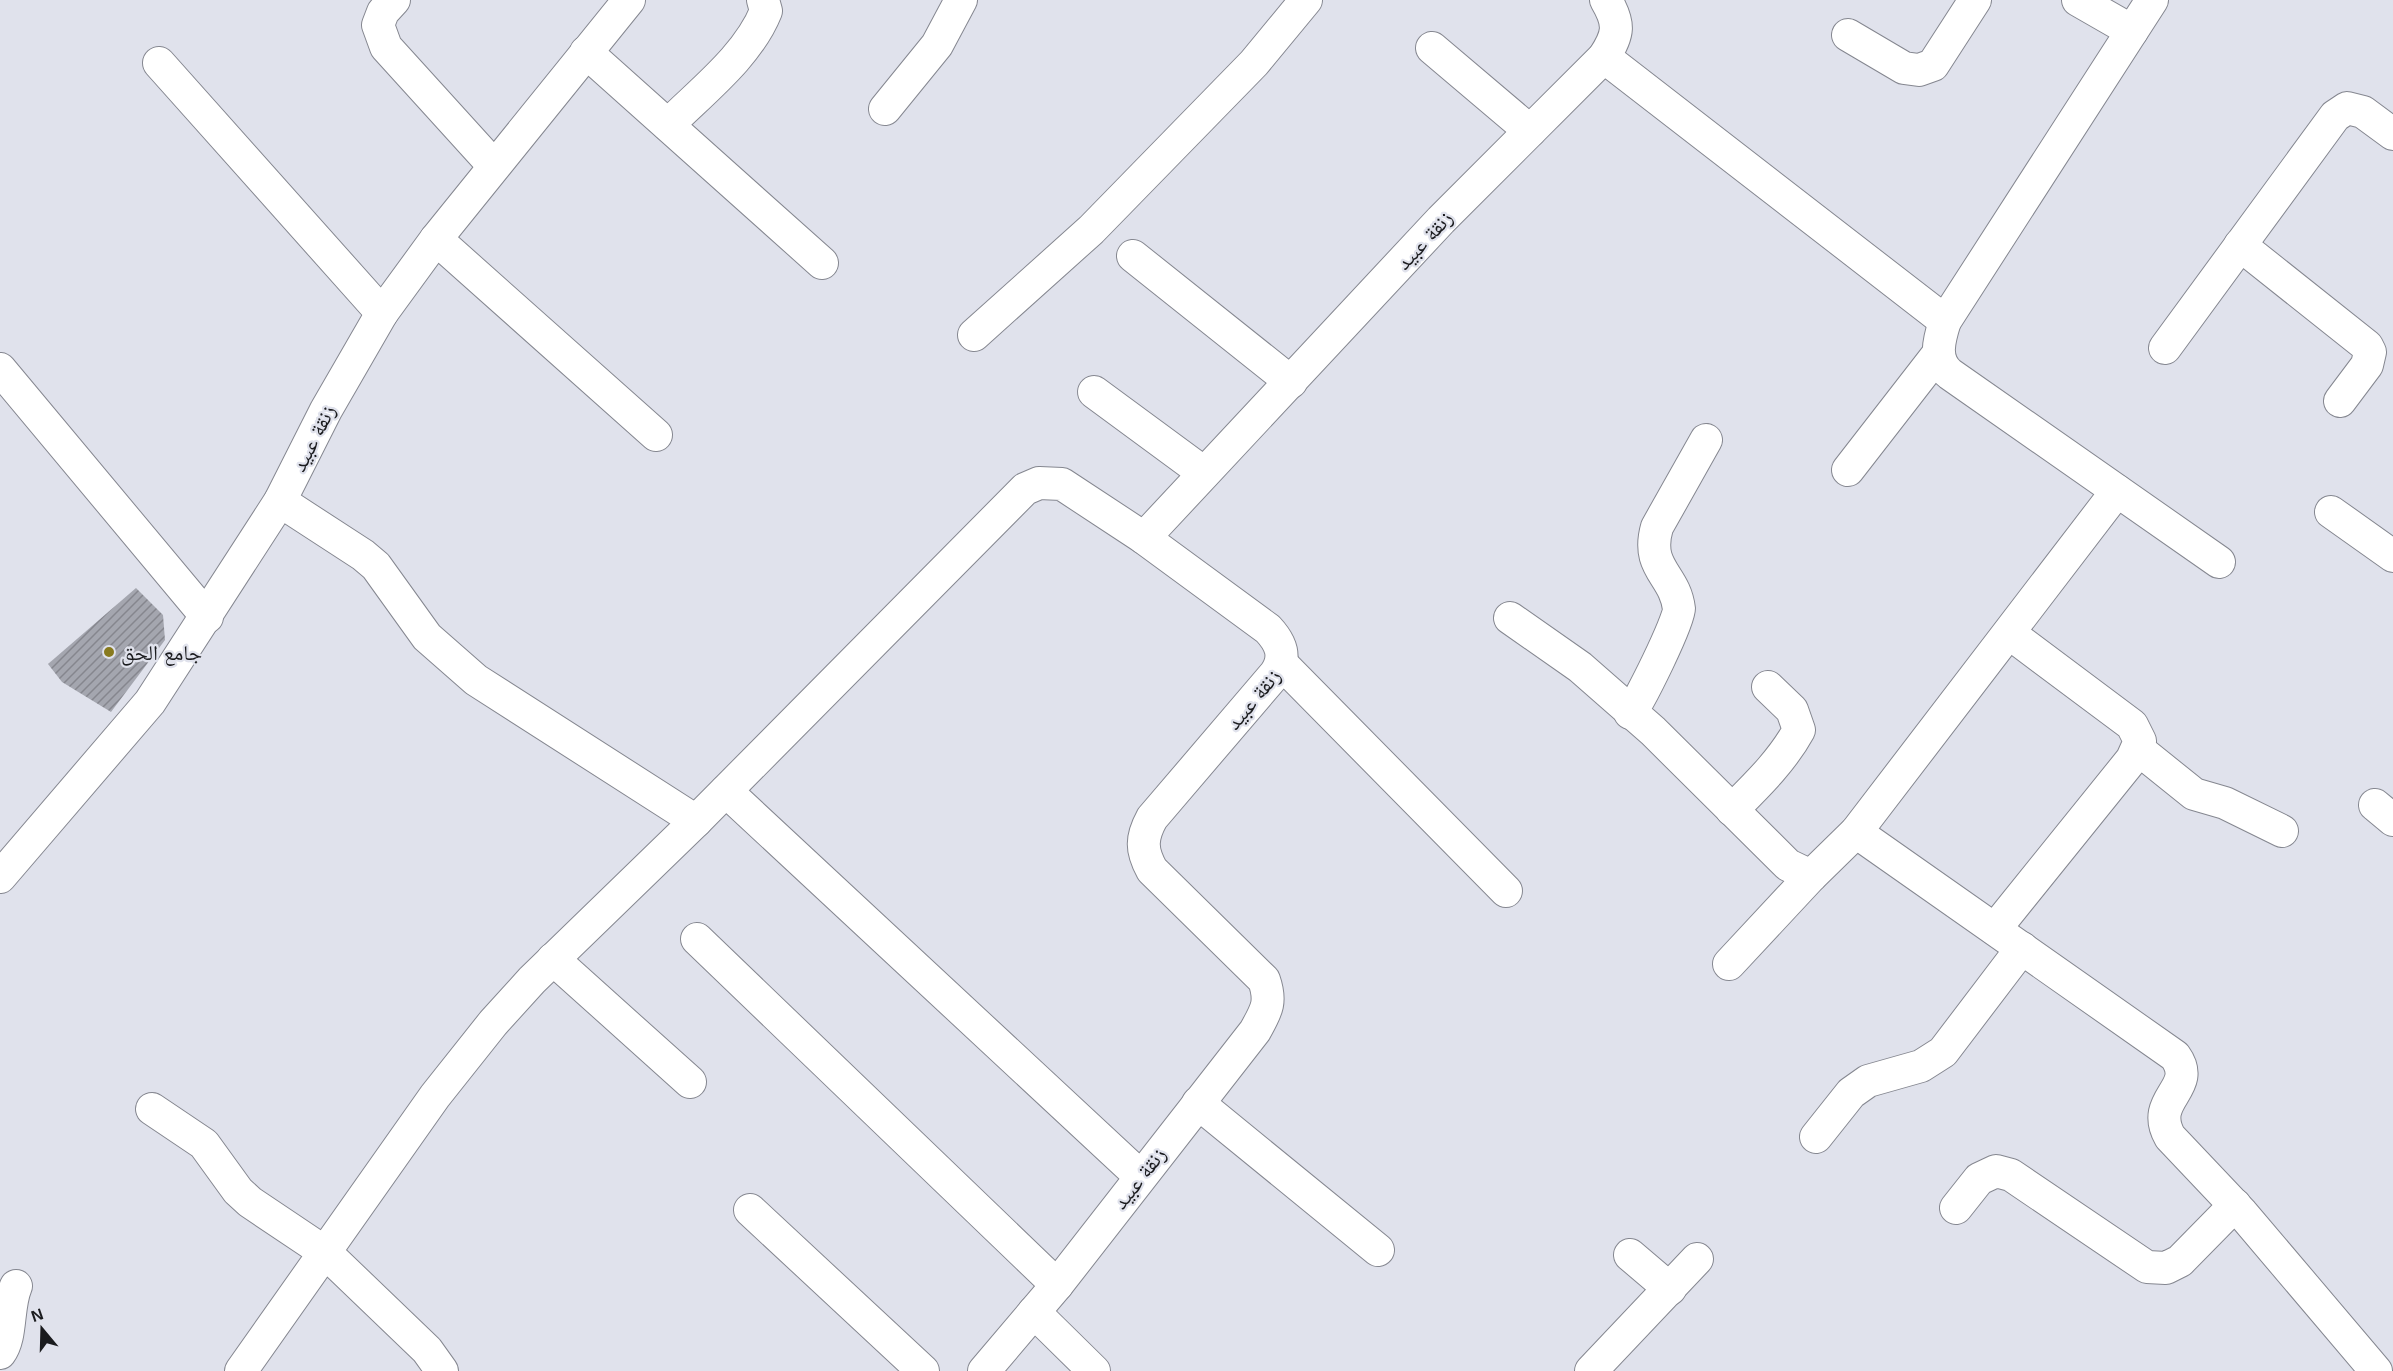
<svg xmlns="http://www.w3.org/2000/svg" width="2393" height="1371" font-family="Arial,'Noto Naskh Arabic',sans-serif">
  <defs>
    <pattern id="building-hatch" width="6" height="6" patternUnits="userSpaceOnUse" patternTransform="scale(1.5)"><rect width="6" height="6" fill="#a4a6af"/><path d="M-1 1l2-2M0 6l6-6M5 7l2-2" fill="none" stroke="#85868e"/></pattern>
  </defs>
  <rect width="100%" height="100%" fill="#e0e2ec"/>
  <path fill="url(#building-hatch)" d="M136,588L163,615L165,640L111,712L62,682L48,664Z"/>
  <g fill="none" stroke-linecap="round" stroke-linejoin="round">
    <defs>
      <g id="minor">
        <path d="M394,0L383,12L378,25L386,47L494,166"/>
        <path d="M2078,0L2132,31"/>
        <path d="M2152,0L1945,321C1939,340 1933,360 1950,374L2219,562"/>
        <path d="M1848,35L1904,68L1919,70L1933,65L1975,0"/>
        <path d="M1432,48L1530,131"/>
        <path d="M586,52L822,263"/>
        <path d="M1604,57L1945,321"/>
        <path d="M159,63L382,313"/>
        <path d="M885,109L937,45L961,0"/>
        <path d="M668,125C702,91 748,56 766,11L763,0"/>
        <path d="M436,239L656,435"/>
        <path d="M2240,245L2367,346L2370,352L2367,365L2340,401"/>
        <path d="M1133,256L1291,382"/>
        <path d="M974,335L1091,230L1254,63L1306,0"/>
        <path d="M2165,348L2335,116L2347,108L2363,112L2393,134"/>
        <path d="M0,369L207,617"/>
        <path d="M1094,392L1204,473"/>
        <path d="M1848,470L1938,354"/>
        <path d="M280,501L363,555L376,566L427,637L476,680L696,821"/>
        <path d="M2331,512L2393,556"/>
        <path d="M1510,618L1580,667L1653,731L1788,865L1811,876L1856,832L2117,491"/>
        <path d="M1282,664L1506,891"/>
        <path d="M1630,713C1638,705 1680,619 1679,609C1675,574 1645,569 1657,527L1706,440"/>
        <path d="M2138,749L2194,794L2225,803L2282,831"/>
        <path d="M726,791L1140,1176"/>
        <path d="M2375,805L2393,820"/>
        <path d="M1732,810C1757,785 1782,761 1799,730L1792,710L1768,687"/>
        <path d="M1856,832L2175,1056C2199,1089 2148,1098 2170,1137L2242,1213L2376,1371"/>
        <path d="M0,877L150,702L280,501L326,410L382,313L436,239L629,0"/>
        <path d="M1995,929L2132,759L2140,741L2132,725L2009,633"/>
        <path d="M697,939L1057,1285"/>
        <path d="M553,959L690,1082"/>
        <path d="M1729,964L1811,876"/>
        <path d="M1198,1103L1378,1250"/>
        <path d="M152,1109L204,1144L238,1191L250,1202L326,1253L427,1350L442,1371"/>
        <path d="M1816,1137L1851,1093L1868,1081L1921,1066L1943,1052L2022,948"/>
        <path d="M1956,1208L1979,1179L1996,1171L2011,1175L2147,1267L2166,1268L2180,1261L2235,1205"/>
        <path d="M750,1210L923,1371"/>
        <path d="M1630,1255L1670,1289"/>
        <path d="M1034,1312L1094,1371"/>
        <path d="M0,1353C12,1337 7,1307 16,1286"/>
        <path d="M241,1371L435,1096L493,1023L532,980L696,821L1025,489L1039,483L1062,484L1144,538"/>
        <path d="M984,1371L1057,1285L1255,1031C1266,1011 1272,1003 1264,980L1152,870C1141,850 1141,838 1152,818L1275,674C1287,657 1281,643 1268,629L1144,538L1441,220L1604,57C1619,34 1620,24 1606,0"/>
        <path d="M1591,1371L1697,1259"/>
      </g>
    </defs>
    <use href="#minor" stroke="#858790" stroke-width="34"/>
    <use href="#minor" stroke="#fff" stroke-width="32"/>
  </g>
  <circle fill="#887a1f" stroke="#e0e2ec" stroke-width="2" cx="109" cy="652" r="6"/>
  <g text-anchor="middle" dominant-baseline="central" stroke-width="4.5" stroke-linejoin="round" paint-order="stroke">
    <g font-size="21" fill="#1a1b1e" stroke="#e0e2ec">
      <text transform="translate(1424 240) rotate(-47)">زنقة عبيد</text>
      <text transform="translate(313 438) rotate(-63)">زنقة عبيد</text>
      <text transform="translate(1253 699) rotate(-50)">زنقة عبيد</text>
      <text transform="translate(1139 1178) rotate(-52)">زنقة عبيد</text>
    </g>
    <g font-size="21" fill="#1a1b1e" stroke="#e0e2ec" text-anchor="start">
      <text x="121" y="652">جامع الحق</text>
    </g>
  </g>
  <g transform="translate(42 1329) rotate(341)" stroke="#e0e2ec" stroke-width="4.5" paint-order="stroke">
  <path d="M0-4.5L10 22L0 15L-10 22Z" fill="#1a1b1e"/>
  <text y="-9" font-size="16" font-weight="bold" text-anchor="middle" fill="#1a1b1e">N</text>
  </g>
</svg>
